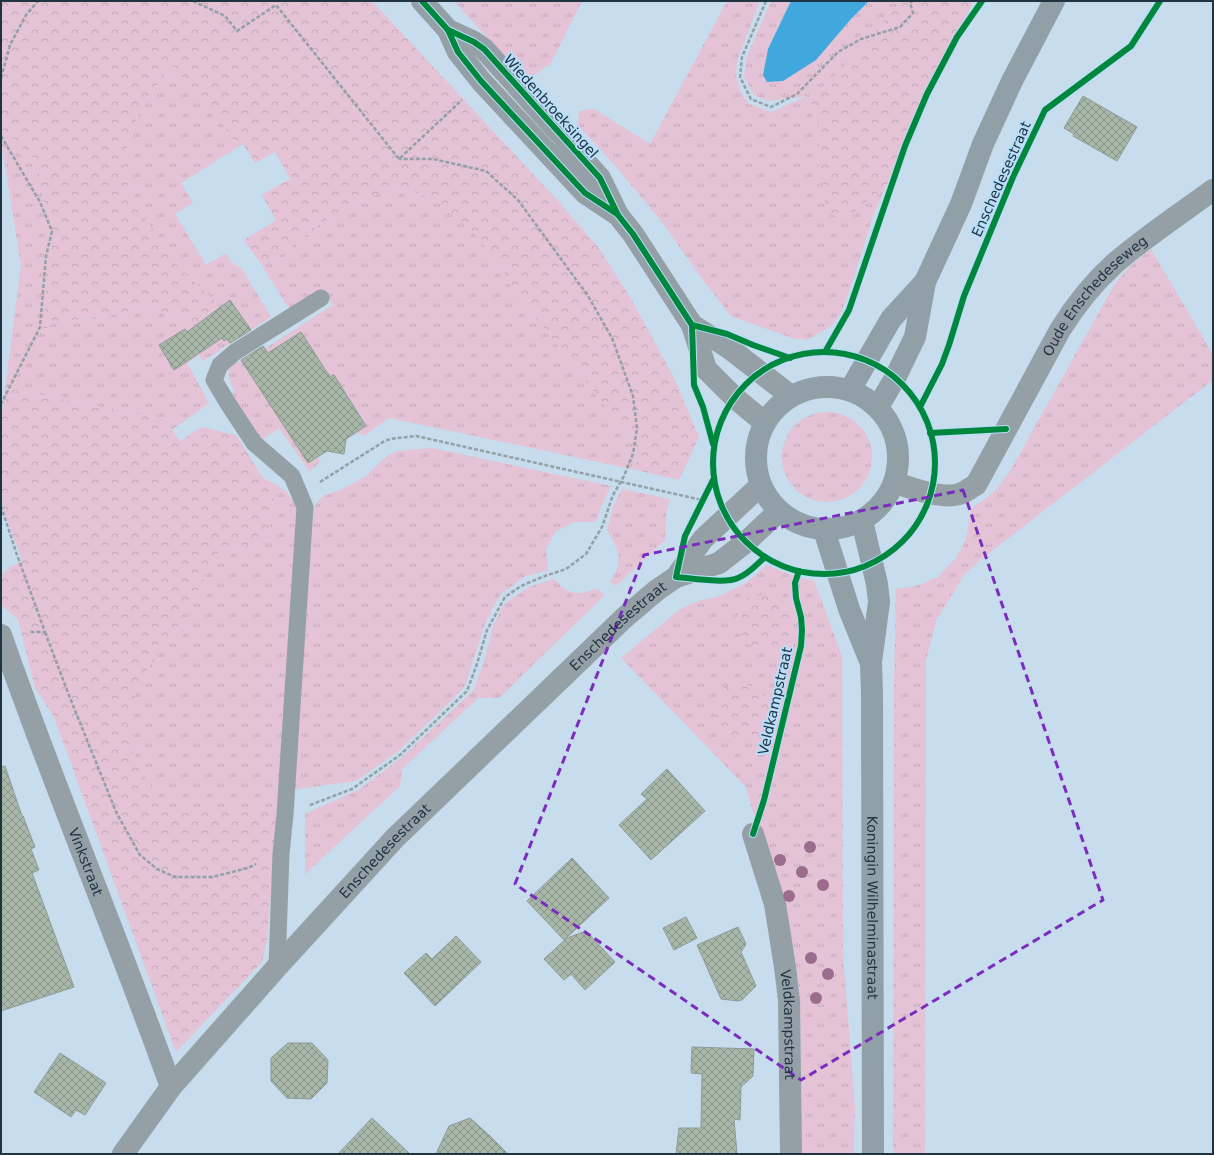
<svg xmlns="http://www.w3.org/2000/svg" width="1214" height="1155" font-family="'DejaVu Sans',sans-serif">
  <defs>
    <pattern id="grass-tufts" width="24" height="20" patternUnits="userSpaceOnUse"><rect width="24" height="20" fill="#e3c3d5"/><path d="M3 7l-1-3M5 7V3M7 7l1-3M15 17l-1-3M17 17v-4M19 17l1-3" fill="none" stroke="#c2a8b8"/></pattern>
    <pattern id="forest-crowns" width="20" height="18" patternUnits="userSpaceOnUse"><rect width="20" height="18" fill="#e3c3d5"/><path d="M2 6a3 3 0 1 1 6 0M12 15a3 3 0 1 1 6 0" fill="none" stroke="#c2a8b8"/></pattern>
    <pattern id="building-cross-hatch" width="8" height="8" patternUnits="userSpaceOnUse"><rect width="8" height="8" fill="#a8b7a8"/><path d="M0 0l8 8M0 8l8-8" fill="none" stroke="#88958a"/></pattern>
  </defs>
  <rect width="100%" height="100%" fill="#c7dcec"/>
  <g fill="url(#grass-tufts)">
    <path d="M454,1H582L551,63L536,74L526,77L520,74Z"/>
    <path d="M727,1H760L737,61L736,76L740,91L749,104L772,112L807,96L767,101L754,95L744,77L747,56L771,1H791L768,49L851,19L869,1H902L830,82L809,95L820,130V141L854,212L886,186L873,216L853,280L841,313L832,325L808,340L792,338L731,316L703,280L661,221L617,168L578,125L579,111L594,109L650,144Z"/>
    <path d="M172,65L220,120L238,147L181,183L193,203L175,214L206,265L226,253L231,262L242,269L271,317L203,361L199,355L187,363L209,403L182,423L5,388L21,266L1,140V129L37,161L49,237L44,330L55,321L93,319L150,307L198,324L217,303L175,263L129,194L124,157L142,105Z"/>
    <path d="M405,188L439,202L470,229L503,266L507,281L635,444L637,460L636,470L389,418L364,436L357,432L366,426L333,375L276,413L308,463L318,457L321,462L309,471L279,428L261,440L230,395L235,392C227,378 223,361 246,361L333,305L322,289L290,310L261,264L274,260L327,219L371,196Z"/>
    <path d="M1151,249L1213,355V380L980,560L964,575L936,621L926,660L925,1154H893L894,686L896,589L920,585L939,576L956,558L966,540L971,509L993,493L1009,473L1113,287L1128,268Z"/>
    <circle cx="827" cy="457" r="45"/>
    <path d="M432,448L611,486L602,505L596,522H574L555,532L546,550L548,570L524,577L500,595L486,621L465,686L444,708L396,753L356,781L290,790L311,512L316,504L323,496L345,488L366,476L387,456L397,451Z"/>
    <path d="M275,484L286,491L299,510L278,809L171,815L167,812L142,772L124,732L135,694L149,667L177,629L218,552L273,540L268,536Z"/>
    <path d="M622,489L670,499L666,513L665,540L616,586L610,581C625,561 618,549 607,530L613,507Z"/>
    <path d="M767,565L788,574L814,581L842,656L843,955L855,1106L854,1154H801L800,998L795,956L746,787L621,658L679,610L698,601L717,597L746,583Z"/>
    <path d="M554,579C570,596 576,595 598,589L605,595L499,698H478L402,769L400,786L305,874V814L360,789L401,758L474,690L485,658L493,626L504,604L529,587Z"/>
  </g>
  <g fill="url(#forest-crowns)">
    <path d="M1,1H372L560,203L598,247L630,297L673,376L699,437L679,480L636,470L637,460L635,444L507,281L503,266L470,229L439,202L405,188L371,196L327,219L274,260L261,264L244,240L276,220L262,195L290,179L275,152L255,163L243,144L238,147L220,120L172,65L142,105L124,157L129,194L175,263L217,303L226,322L198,324L150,307L93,319L55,321L43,331L49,237L37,161L1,129Z"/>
    <path d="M902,1H974L933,80L886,186L854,212L840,219L830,213L822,194L818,163L820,130L809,95L830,82Z"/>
    <path d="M5,388L182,423L172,430L180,441L202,427L236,435L263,478L275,484L268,536L273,540L218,552L177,629L149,667L135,694L124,732L142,772L167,812L170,814L278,809L267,941L262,962L176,1052L54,717L35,688L18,620L4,607L1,606V577L5,571L22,560L3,509L1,481V422Z"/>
    <path d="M764,594L781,600L791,617L793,634L781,646L763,650L747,644L739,629L737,613L747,599Z"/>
    <path d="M742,683L760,689L769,706L771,722L759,734L741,739L726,732L717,718L716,702L725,687Z"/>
  </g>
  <path fill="#41a8dd" d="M791,1H869L851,19L816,60L783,81L767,82L763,75L768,49Z"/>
  <g fill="url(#building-cross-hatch)" stroke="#8e9a98">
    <path d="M1083,96L1137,127L1117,161L1073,136L1074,134L1064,128Z"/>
    <path d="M230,300L251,330L230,343L227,339L224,341L222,338L174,370L159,345L185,329L187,332Z"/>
    <path d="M301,332L330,377L334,375L366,426L346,439L344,454L327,451L308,463L241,360L263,346L268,353Z"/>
    <path d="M5,766L22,816H23L35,847L31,849L39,870L32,873L74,987L1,1011V767Z"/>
    <path d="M667,769L705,811L651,860L619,825L647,799L641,794Z"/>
    <path d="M572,858L609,898L564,940L527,901Z"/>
    <path d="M686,917L697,938L674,950L663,928Z"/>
    <path d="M738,927L746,944L741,952L756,986L742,1000L738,1001L721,999L697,945Z"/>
    <path d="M586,931L615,962L585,990L571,974L564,980L544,959L567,938Z"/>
    <path d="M456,936L481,962L435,1006L404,973L426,953L432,959Z"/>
    <path d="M288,1043H312L328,1060L327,1083L311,1099L287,1098L271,1081V1058Z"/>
    <path d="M692,1047L754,1049L753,1076L741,1087L740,1120L734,1119L737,1154H676L679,1128H701L702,1074L691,1073Z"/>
    <path d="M60,1053L106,1083L85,1115L76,1110L71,1117L34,1092Z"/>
    <path d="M372,1118L410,1154H338Z"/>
    <path d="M470,1118L490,1136L508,1154H436L449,1126Z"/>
  </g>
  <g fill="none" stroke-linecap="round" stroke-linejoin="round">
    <g stroke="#93a0a6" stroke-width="2.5" stroke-dasharray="4 2" stroke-linecap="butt">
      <path d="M193,1L225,16L237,31L276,5L399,159L462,100"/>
      <path d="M766,1L742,57L740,77L751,99L771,107L797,94L838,52L861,39L900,27L913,13L910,3L912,1"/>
      <path d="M1,78L10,45L26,15L38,1"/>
      <path d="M1,136L40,202L52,231L46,256L40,327L1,404"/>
      <path d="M320,482L383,442L390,439L416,436L702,500"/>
      <path d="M1,506L16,552L45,632H29"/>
      <path d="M45,632L70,698L117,814L140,855L157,869L175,877H212L248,868L256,864"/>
      <path d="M310,805L352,789L400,755L467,691L477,664L487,630L505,597L521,586L542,577L566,569L586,554L602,527L613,495L624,476L633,454L637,428L633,396L612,338L588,296L518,200L486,171L433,159H399"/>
    </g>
    <path stroke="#94a0a6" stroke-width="17" d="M277,967L281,854L285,814L305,507L292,476L254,443L227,402L214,380L220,365L235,352L321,298"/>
    <g stroke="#94a0a6" stroke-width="22">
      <path id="s1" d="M895,483C913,488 944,501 962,493C967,491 971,487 976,485L1060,330C1075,306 1093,283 1114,264C1145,237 1180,214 1213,190"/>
      <path id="s2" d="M1,635C54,787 117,936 171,1087"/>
      <path id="s3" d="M753,834L775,904L785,967L789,1000L791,1154"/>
    </g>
    <g stroke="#94a0a6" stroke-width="22">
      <path d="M422,1L448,30L458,52L481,81L585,193L618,215"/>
      <path d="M448,30L474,42L484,49L600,178L618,215L633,234L692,325L706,369L735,398L765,423"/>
      <path d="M692,325L729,348L791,396"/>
      <path d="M676,577L703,539L761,485"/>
      <path id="s4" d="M123,1154L171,1087L277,967L395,838L624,618L657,590L676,577L719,563L746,542L779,511"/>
    </g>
    <g stroke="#91a0a7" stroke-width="22">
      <circle cx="827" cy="458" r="71"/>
      <path d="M850,390L891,319L925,282"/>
      <path d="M878,407L895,378L915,337L925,282L961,204L983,144L1012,81L1054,1"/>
      <path id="s5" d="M862,521L877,584L879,602L871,662L872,693L873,1154"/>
      <path d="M824,530L849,609L870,661"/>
    </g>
    <defs>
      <g id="cycleway">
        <path d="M422,1L448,30L458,52L481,81L585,193L617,214"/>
        <path d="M448,30L474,42L484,49L600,178L618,215L633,234L692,325L694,385L703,407L713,444"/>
        <path d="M692,325L727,334L753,345L790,358"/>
        <path d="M825,352L849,310L905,146L927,94L957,37L982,1"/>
        <circle cx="824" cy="463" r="111"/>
        <path d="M920,407L942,364L949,345L964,296L1013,177L1045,110L1131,46L1160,1"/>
        <path d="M930,433L1006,429"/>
        <path d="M714,478L685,536L676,577C691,578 725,584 738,578C749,574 757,564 765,557"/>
        <path d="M753,834L764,800L801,646L802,630L801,617L796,598L795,583L799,571"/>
      </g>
    </defs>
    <use href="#cycleway" stroke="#b8defb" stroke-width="8"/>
    <use href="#cycleway" stroke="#00873e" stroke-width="6"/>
  </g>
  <g fill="#9c6c8c">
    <circle cx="810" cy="847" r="6"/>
    <circle cx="780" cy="860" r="6"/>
    <circle cx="802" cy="872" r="6"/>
    <circle cx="823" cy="885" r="6"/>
    <circle cx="789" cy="896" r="6"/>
    <circle cx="811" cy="958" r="6"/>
    <circle cx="828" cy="974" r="6"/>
    <circle cx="816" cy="998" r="6"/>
  </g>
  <path fill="none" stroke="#7b2cbf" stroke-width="3" stroke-dasharray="8 5" stroke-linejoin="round" d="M963,490L1103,900L801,1080L515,884L644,555Z"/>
  <g text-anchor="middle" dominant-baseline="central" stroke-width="4" stroke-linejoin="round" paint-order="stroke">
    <g font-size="14" fill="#203341" stroke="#b8defb">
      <text transform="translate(551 106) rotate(48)">Wiedenbroeksingel</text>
      <text transform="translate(1001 179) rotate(-66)">Enschedesestraat</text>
      <text stroke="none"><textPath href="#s1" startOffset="310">Oude Enschedeseweg</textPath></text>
      <text stroke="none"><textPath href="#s4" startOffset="725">Enschedesestraat</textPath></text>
      <text transform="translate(775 701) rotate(-77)">Veldkampstraat</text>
      <text stroke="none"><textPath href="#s4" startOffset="401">Enschedesestraat</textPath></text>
      <text stroke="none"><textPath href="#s2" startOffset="242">Vinkstraat</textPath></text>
      <text stroke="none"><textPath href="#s5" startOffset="389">Koningin Wilhelminastraat</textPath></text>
      <text stroke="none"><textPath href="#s3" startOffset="195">Veldkampstraat</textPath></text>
    </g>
  </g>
  <rect width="1214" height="1155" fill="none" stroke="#203341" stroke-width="4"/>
</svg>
